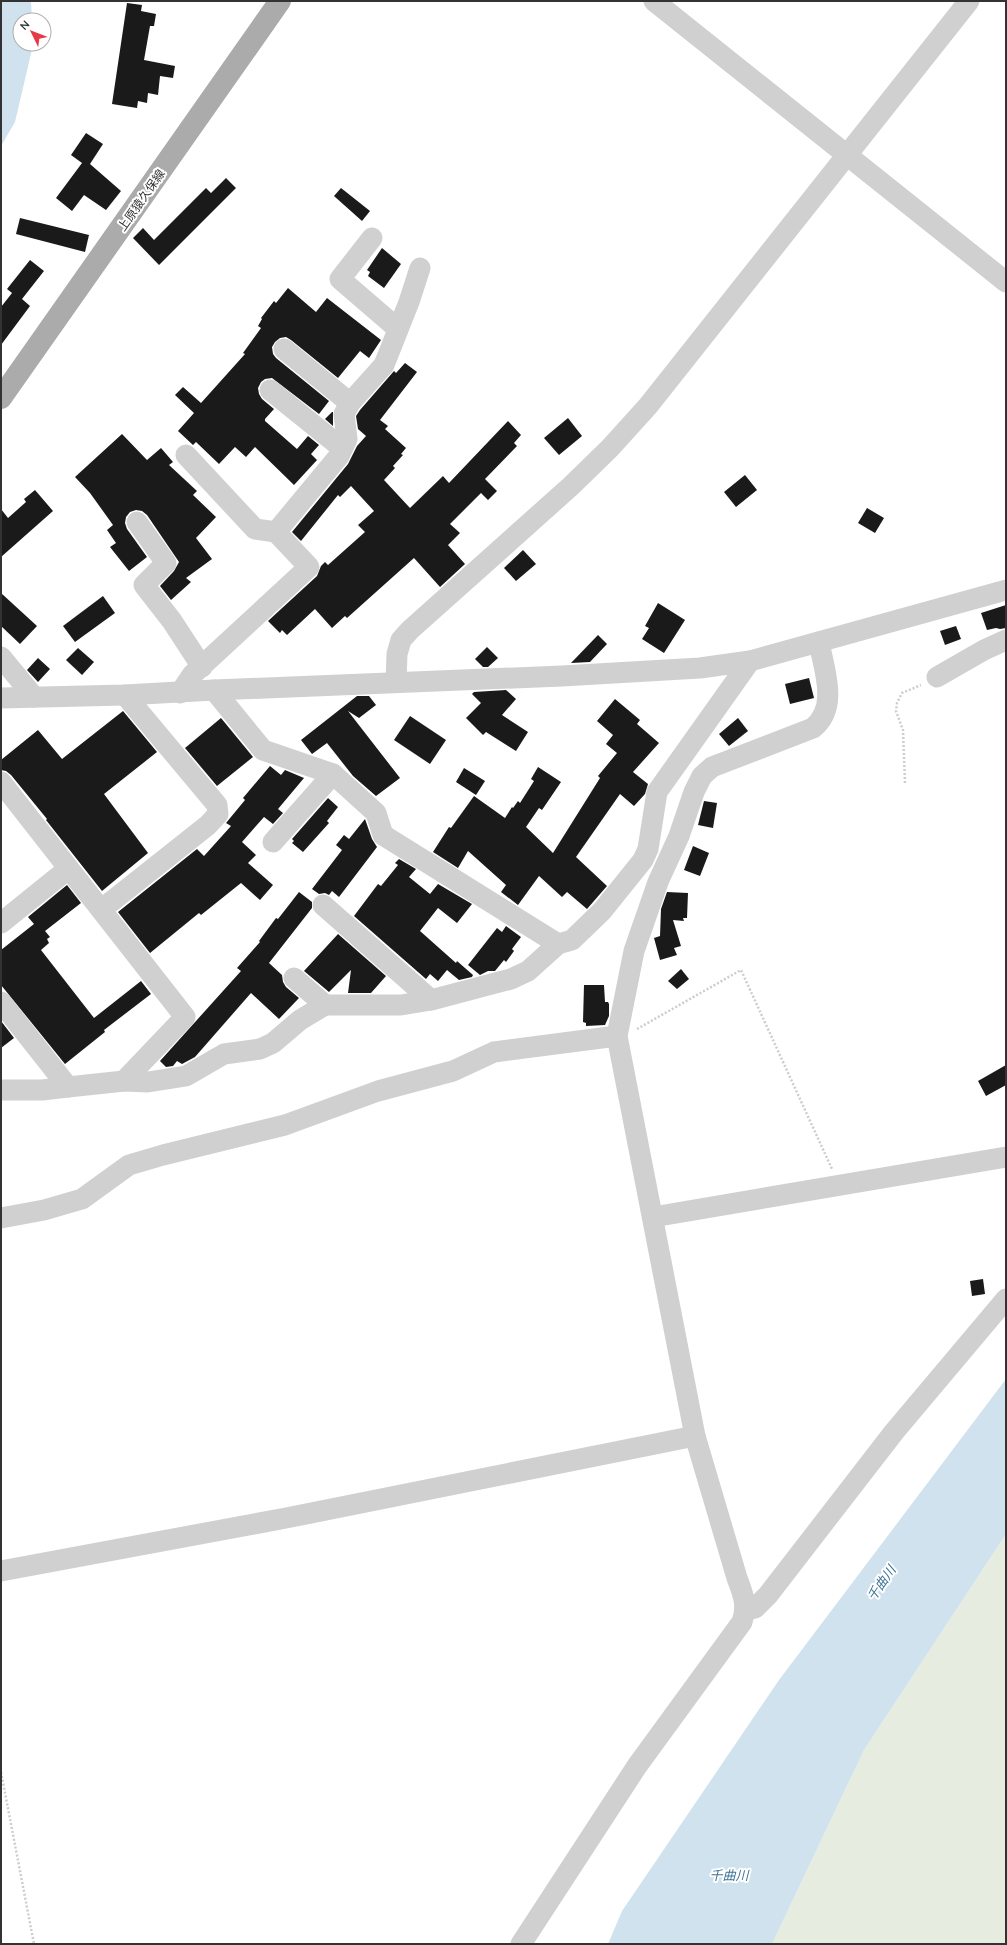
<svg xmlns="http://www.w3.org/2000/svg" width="1007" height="1945" font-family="Quicksand,'Noto Sans JP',sans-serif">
  <rect width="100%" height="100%" fill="#fff"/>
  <path fill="#e6ecdf" d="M1006,1534V1944H772L864,1750Z"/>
  <g fill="#cfe2ee">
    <path d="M1,1H31L32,20H20V44L33,45L15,122L1,146Z"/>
    <path d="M1006,1379V1534L864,1750L772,1944H608L622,1911L779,1680Z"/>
  </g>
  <g fill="#1a1a1a">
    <path d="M127,3L142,5L141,11L156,14L154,26H150L144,60L175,66L173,78L160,76L158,95L148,93L147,103L138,101L137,108L112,104Z"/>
    <path d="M86,133L103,144L90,164L121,191L106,210L84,195L72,211L56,198L82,163L71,155Z"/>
    <path d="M226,178L236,188L159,265L133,238L143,228L154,240L206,188L211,193Z"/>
    <path d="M341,188L370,211L362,221L334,196Z"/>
    <path d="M20,218L89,235L85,252L16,234Z"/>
    <path d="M382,248L401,264L384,288L368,276L370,272L367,270Z"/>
    <path d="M30,260L44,271L22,299L30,306L1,345V307L12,293L7,289Z"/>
    <path d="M288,288L316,312L327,298L381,340L369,358L360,351L338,378L291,340L286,337L280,338L275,342L272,347L273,354L276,358L329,401L319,414L272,378L265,379L261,382L258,388L259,394L262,399L274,409L265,419V421L297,449L308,436L319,445L311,454L317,460L294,485L255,447L246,457L235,447L219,464L196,442L193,445L178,431L194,413L175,395L183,387L201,403L245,354L243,353L261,328L258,326L262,319L261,318L274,301L276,303Z"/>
    <path d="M405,363L417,372L380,420L388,426L385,429L406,448L401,454L403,455L393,466L395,468L384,480L410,508L443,476L449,483L508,421L521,435L514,443L517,446L485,479L497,491L488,500L481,493L450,524L460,533L448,545L465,564L440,587L414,558L347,618L345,616L332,628L315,609L287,635L282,630L280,633L268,621L317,576L321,566L325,562L328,565L365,532L358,525L374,511L351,486L340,497L338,495L301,541L292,532L348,464L357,446L366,436L358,429L356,416L360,410L394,371L396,373Z"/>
    <path d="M332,412H333V426L325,419Z"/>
    <path d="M568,418L582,436L559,455L544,438Z"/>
    <path d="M122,434L147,460L161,448L173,462L169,465L197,491L193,495L216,517L196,538L212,559L186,578L191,582L171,600L160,586L174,571L179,562L147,515L142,511L136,510L130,512L126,517L125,523L127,529L147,557L129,571L110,547L116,543L107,530L113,525L90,493L75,477Z"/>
    <path d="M745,475L757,490L736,507L724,492Z"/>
    <path d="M35,490L53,511L1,557V509L8,518L26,502L24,499Z"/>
    <path d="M867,508L884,518L875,533L858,523Z"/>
    <path d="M523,550L536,564L516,581L504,568Z"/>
    <path d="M1,593L37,626L20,644L1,626Z"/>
    <path d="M103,596L115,613L75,642L63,626Z"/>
    <path d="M658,603L685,620L664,653L642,639L649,628L645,626Z"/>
    <path d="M1006,605V628L1000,629L996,628L987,630L981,613Z"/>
    <path d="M956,626L961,639L945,645L940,631Z"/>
    <path d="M598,635L607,644L590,662L571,663Z"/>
    <path d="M487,647L498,658L488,667H483L475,659Z"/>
    <path d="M78,648L94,662L82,675L66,660Z"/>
    <path d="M38,658L50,669L38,682L27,670Z"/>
    <path d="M809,678L814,698L790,704L785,684Z"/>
    <path d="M506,690L516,699L502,715L528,732L516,751L486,732L483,735L466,718L481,703L472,694L474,692Z"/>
    <path d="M357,696H369L376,705L359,718L348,711L400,778L376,796L353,776L327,743L312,754L301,740Z"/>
    <path d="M615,699L640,720L637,724L659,743L633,772L648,784L645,794L634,806L620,794L576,857L607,886L587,909L567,892L562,897L539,876L518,905L501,892L506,885L468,851L458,868L433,852L449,827L451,828L474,796L505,818L512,807L513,808L518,801L520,803L534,781L531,779L538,767L561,782L542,810L539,808L526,827L553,853L600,778L598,776L617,753L606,744L613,735L597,721Z"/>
    <path d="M123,711L157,752L104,794L148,853L102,891L46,820L47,819L11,775L6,771L1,770V760L38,730L62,759Z"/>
    <path d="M410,716L446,740L430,764L394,740Z"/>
    <path d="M221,718L253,757L217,786L185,748Z"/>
    <path d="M738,718L748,731L729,746L719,734Z"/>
    <path d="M270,766L281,775L285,770L304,778L278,809L283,813L273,824L264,817L242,842L256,855L248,863L273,885L260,900L241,883L201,915L199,913L150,953L118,912L197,849L204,856L231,826L226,823L245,800L243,798Z"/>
    <path d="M464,768L485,781L476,795L456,782Z"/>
    <path d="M328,798L338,807L327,821L329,823L303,852L292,843L294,841L292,839Z"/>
    <path d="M704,801L717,803L713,828L698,825Z"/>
    <path d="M365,819L372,839L377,847L339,897L332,891L329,895L325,893L319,894L312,889L342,850L336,845L344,835L349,839Z"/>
    <path d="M693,846L709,853L700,876L684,870Z"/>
    <path d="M399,859L416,869L409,877L430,894L438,884L472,904L457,923L438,908L420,931L456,963L457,961L473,975L472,977L459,980L447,970L438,981L430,974L426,979L354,916L378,884L381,886L398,865L395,863Z"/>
    <path d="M67,885L81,903L45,931L50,937L47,939L49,943L41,950L94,1018L141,981L151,994L104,1030L105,1032L65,1064L1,985V950L34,924L28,917Z"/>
    <path d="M299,892L312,902V908L269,963L282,975L283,982L286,987L299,998L279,1019L251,993L195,1057L182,1064L177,1061L173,1066L166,1067L160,1061L241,971L237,968L260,942L259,941L276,918L278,919Z"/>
    <path d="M667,892L688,893L687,918H683L684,921L673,920L681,946L674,948L677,955L660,960L654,938L660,936L661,909Z"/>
    <path d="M506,926L521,937L512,949L514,951L506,962L504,960L495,971H488L480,975L468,965L497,928L502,932Z"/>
    <path d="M338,934L386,976L371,993H348L351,970L329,992L304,971Z"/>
    <path d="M681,969L689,979L677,989L668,981Z"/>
    <path d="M584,985H604L605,1002H608L609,1004V1016L605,1025L586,1026V1023L583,1022Z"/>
    <path d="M1,1021L14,1038L1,1048Z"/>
    <path d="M1006,1065V1085L986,1096L978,1081Z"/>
    <path d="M983,1279L985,1294L972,1296L970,1281Z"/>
  </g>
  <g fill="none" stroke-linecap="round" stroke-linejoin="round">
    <g stroke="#cdcdcd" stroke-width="2.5" stroke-dasharray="2 2" stroke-linecap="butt">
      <path d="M905,783L903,730L896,711L897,703L902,693L921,685"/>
      <path d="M637,1029L741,970L832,1169"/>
      <path d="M1,1772L34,1944"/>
    </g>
    <g stroke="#d0d0d0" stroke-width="21">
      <path d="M654,1L1006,282"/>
      <path d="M372,238L340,279L398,329"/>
      <path d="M284,349L350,403"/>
      <path d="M270,390L342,448"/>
      <path d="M186,455L255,529L276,532"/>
      <path d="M137,522L166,563L144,585L172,621L202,667"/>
      <path d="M1,657L34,697"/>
      <path d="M937,677L984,650L1006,640"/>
      <path d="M396,682L397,654L401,640L410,630L571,486L610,448L648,406L969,1"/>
      <path d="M214,690L263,750L333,774L376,813L383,835L558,944"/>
      <path d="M180,693L192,675L309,567L276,532L339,456L347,439L344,414L350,403L384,365L409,302L420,268"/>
      <path d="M1,698L125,695L214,690L562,676L700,668L750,661L1006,590"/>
      <path d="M1,782L185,1017L124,1081L68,1087L1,1002"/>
      <path d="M273,842L333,774"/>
      <path d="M323,905L431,1000L511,979L528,971L558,944L572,940L602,911L643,860L648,849L657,792L750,661"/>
      <path d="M102,909L208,825L218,814L217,805L125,695"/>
      <path d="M1,923L68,869"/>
      <path d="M294,978L325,1005H401L431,1000"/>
      <path d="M124,1081L148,1082L186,1076L224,1054L260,1049L273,1043L300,1020L325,1005"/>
      <path d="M1,1090H42L68,1087"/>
      <path d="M653,1217L1006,1157"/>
      <path d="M1,1218L44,1210L82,1199L129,1165L163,1155L285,1125L378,1091L453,1071L494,1052L617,1036"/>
      <path d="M1,1571L286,1518L695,1436"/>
      <path d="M746,1610L755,1608L768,1595L894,1432L1006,1299"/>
      <path d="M521,1944L637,1766L742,1622C748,1605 743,1594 737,1578L695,1436L617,1036L634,951L658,882L679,836L694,792L702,776L712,767L813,728C839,707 824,670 819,642"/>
    </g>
    <path stroke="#ababab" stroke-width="22" d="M1,398L280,1"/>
  </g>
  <g text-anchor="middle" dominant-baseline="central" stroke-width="4" stroke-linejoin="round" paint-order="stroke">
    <g font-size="12" fill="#333" stroke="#fff">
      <text transform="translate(141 200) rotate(-55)">上原猿久保線</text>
    </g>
    <g font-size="13" font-style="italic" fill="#3f7597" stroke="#fff">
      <text transform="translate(881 1583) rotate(-55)">千曲川</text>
      <text x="729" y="1875">千曲川</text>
    </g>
  </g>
  <rect width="1007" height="1945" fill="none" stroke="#333333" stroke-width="4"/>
  <g transform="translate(32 32) rotate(313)"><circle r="19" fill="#ffffff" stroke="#adadad"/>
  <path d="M0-3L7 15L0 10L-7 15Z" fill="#e63946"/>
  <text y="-6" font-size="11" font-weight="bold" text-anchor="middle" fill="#333333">N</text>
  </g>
</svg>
